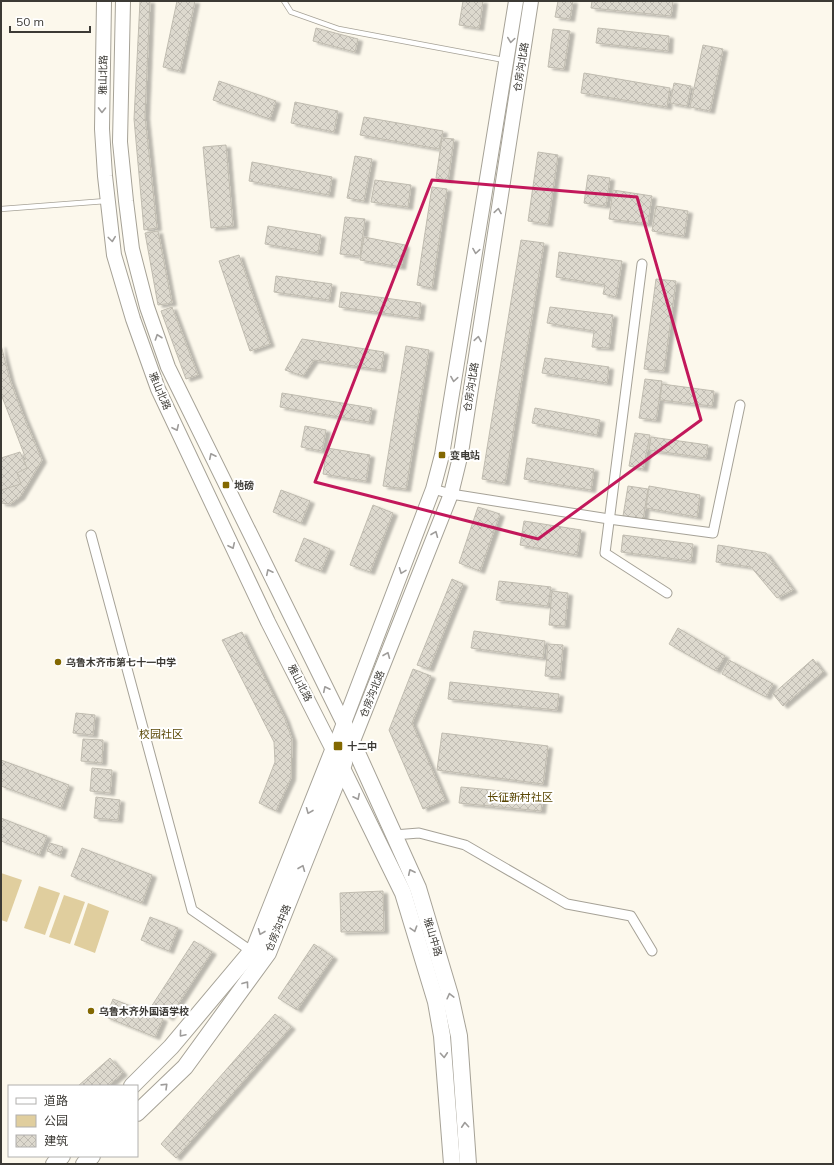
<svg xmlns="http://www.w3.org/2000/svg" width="834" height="1165" font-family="Mulish,'Noto Sans SC',sans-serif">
  <defs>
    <pattern id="building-cross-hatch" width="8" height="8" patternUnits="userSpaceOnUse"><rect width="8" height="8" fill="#ddd9ce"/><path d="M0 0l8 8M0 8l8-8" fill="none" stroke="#bfbbb2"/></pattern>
    <filter id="shadow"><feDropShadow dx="4.5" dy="2.5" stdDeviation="1" flood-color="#0004"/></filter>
  </defs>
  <rect width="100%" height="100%" fill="#fcf8ec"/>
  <g fill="#e0ce9e">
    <path d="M1,873L22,880L7,922L1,920Z"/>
    <path d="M39,886L60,893L45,935L24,928Z"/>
    <path d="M64,895L85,902L70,944L49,937Z"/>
    <path d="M88,903L109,911L95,953L74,945Z"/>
  </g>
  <g fill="url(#building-cross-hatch)" stroke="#c0bcb0" filter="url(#shadow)">
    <path d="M140,1H150L145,116L157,228L144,230L134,119Z"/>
    <path d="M177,1H195L180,71L163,67Z"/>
    <path d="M463,1H483L479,28L459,25Z"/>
    <path d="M558,1H573L570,19L555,17Z"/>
    <path d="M592,1H673L671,16L591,8Z"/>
    <path d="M316,28L358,39L355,52L313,41Z"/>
    <path d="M598,28L669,36L668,51L596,43Z"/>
    <path d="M553,29L570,31L564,69L548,67Z"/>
    <path d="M703,45L723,49L710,111L690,107Z"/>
    <path d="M584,73L670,88L667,107L581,93Z"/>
    <path d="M219,81L276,101L270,119L213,100Z"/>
    <path d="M674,83L691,86L687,106L670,103Z"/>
    <path d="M295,102L338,111L334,132L291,123Z"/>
    <path d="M364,117L443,131L439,149L360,135Z"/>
    <path d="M442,138L454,139L448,180L436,178Z"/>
    <path d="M226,145L233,226L211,228L203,147Z"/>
    <path d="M538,152L558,155L548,224L528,221Z"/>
    <path d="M355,156L372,159L364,201L347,198Z"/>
    <path d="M252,162L332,177L329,195L249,181Z"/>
    <path d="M588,175L610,178L606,206L584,203Z"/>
    <path d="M375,180L411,185L408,207L371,202Z"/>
    <path d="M432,187L447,189L432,288L417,285Z"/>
    <path d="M613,190L652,196L648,224L609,219Z"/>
    <path d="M656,206L688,211L684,236L652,231Z"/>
    <path d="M345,217L365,219L360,256L340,254Z"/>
    <path d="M268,226L321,235L318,253L265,244Z"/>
    <path d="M158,231L172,303L158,305L145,233Z"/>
    <path d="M364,237L405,245L401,267L360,260Z"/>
    <path d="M521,240L544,243L505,483L482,479Z"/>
    <path d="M559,252L622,261L616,297L603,294L605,285L556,277Z"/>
    <path d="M239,255L270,344L250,351L219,261Z"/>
    <path d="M276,276L332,284L329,300L274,292Z"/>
    <path d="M656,279L676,281L664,371L644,369Z"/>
    <path d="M341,292L421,303L419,318L339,307Z"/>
    <path d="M172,307L198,375L186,379L161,311Z"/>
    <path d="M550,307L613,315L609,348L592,347L594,331L547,323Z"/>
    <path d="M302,339L384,352L381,370L314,360L303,376L285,370Z"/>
    <path d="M1,345L10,380L23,415L42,460L20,497L10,504L1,503V468L26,459L1,394Z"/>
    <path d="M406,346L429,350L406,489L383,486Z"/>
    <path d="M545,358L609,367L607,383L542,373Z"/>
    <path d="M645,379L662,381L656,420L639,418Z"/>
    <path d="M662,384L714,391L712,406L660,400Z"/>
    <path d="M282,393L372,408L369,422L280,407Z"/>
    <path d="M535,408L600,420L597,435L532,423Z"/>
    <path d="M305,426L326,430L322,451L301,447Z"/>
    <path d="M635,433L650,435L643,469L629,466Z"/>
    <path d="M651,437L708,445L706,458L649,450Z"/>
    <path d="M327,448L370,455L366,481L323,474Z"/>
    <path d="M20,452L27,468L17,473L21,484L1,490V458Z"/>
    <path d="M527,458L594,469L591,490L524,479Z"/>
    <path d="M628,486L648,489L643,520L623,516Z"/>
    <path d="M649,486L700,495L697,517L646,508Z"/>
    <path d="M281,490L310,501L301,523L273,512Z"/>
    <path d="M373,505L393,513L370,572L350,565Z"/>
    <path d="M478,507L500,514L480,571L459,563Z"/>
    <path d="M524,521L581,530L577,555L520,545Z"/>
    <path d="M623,535L693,544L691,561L621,552Z"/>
    <path d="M304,538L330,549L321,571L295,561Z"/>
    <path d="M718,545L766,553L793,590L777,598L751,567L716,562Z"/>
    <path d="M452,579L463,584L429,669L417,665Z"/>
    <path d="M499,581L551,587L548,606L496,600Z"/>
    <path d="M552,591L568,593L565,626L549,625Z"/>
    <path d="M678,628L725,656L716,671L669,644Z"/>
    <path d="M474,631L545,641L543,658L471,648Z"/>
    <path d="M242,632L285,719L292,739L291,778L276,811L259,803L275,762L274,742L222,640Z"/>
    <path d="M548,644L563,645L560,677L545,676Z"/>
    <path d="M813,659L823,672L783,706L773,694Z"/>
    <path d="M729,660L773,684L766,697L722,674Z"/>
    <path d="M413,669L431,676L412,723L445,800L423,809L389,730Z"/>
    <path d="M450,682L559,694L557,710L448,699Z"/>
    <path d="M76,713L95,715L93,735L73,733Z"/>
    <path d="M442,733L548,746L543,784L437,770Z"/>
    <path d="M83,739L103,740L102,763L81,761Z"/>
    <path d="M1,760L69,785L61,808L1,786Z"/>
    <path d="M92,768L112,770L110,793L90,791Z"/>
    <path d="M461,787L543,795L541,811L459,803Z"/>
    <path d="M96,797L120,800L118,820L94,818Z"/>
    <path d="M1,818L47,836L39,855L1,841Z"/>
    <path d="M50,843L63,847L60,856L47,851Z"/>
    <path d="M82,848L152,875L142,903L71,876Z"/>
    <path d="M383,891L384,931L341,932L340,893Z"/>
    <path d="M150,917L178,928L169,951L141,940Z"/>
    <path d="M194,941L212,952L169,1018L151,1007Z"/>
    <path d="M314,944L333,957L297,1010L278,998Z"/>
    <path d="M113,999L163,1019L155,1037L106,1017Z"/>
    <path d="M275,1014L291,1027L176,1158L161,1144Z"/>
    <path d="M110,1058L123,1073L108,1086H78Z"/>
  </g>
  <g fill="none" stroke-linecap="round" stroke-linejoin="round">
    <defs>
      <g id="lane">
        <path d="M284,1L291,12L339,29L504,60"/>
        <path d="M1,209L106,201"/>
      </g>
      <g id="street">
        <path d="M642,264L605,553L667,593"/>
        <path d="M433,489L451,494L609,519L713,533L740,405"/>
        <path d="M91,535L192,910L254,953"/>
        <path d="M394,835L419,833L465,845L567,904L631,916L652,951"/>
      </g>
      <g id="primary">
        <path d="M104,1L102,129L105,176L114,255L133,319L158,389L268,622L333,750"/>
        <path d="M123,1L120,142L126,201L132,249L147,307L168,367L344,724"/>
        <path d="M339,736L433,489L442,455L516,1"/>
        <path d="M347,756L451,494L461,453L531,1"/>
      </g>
      <g id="highway">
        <path d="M344,724L418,888L450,995L459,1036L468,1164"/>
        <path d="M333,750L403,893L436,1002L442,1036L452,1164"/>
        <path d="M132,1086L171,1047L255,947L336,743"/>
        <path d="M137,1113L185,1067L268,953L344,763"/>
        <path d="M54,1164L62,1156"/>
        <path d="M84,1164L92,1156"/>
      </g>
    </defs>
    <use href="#lane" stroke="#a6a297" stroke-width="6"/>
    <use href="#street" stroke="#a6a297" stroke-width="11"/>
    <use href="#primary" stroke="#a6a297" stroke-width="16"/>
    <use href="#highway" stroke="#a6a297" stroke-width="18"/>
    <use href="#lane" stroke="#fff" stroke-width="4.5"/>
    <use href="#street" stroke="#fff" stroke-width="9"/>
    <use href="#primary" stroke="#fff" stroke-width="14"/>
    <use href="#highway" stroke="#fff" stroke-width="16"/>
  </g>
  <defs><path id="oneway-chevron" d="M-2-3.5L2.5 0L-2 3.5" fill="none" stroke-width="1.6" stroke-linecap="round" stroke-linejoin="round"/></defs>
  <g stroke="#9e9c9a">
    <use href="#oneway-chevron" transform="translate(511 40) rotate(98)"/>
    <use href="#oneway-chevron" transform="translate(102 110) rotate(91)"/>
    <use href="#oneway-chevron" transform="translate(498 211) rotate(-81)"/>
    <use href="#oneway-chevron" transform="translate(112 239) rotate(83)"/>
    <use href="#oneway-chevron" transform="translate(476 251) rotate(99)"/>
    <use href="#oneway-chevron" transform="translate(158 337) rotate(-109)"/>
    <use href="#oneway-chevron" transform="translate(478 339) rotate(-81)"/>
    <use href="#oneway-chevron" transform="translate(454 379) rotate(99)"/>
    <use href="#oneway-chevron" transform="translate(176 428) rotate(65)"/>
    <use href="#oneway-chevron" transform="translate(212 456) rotate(-116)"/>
    <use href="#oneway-chevron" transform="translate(435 534) rotate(-68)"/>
    <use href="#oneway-chevron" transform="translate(232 546) rotate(65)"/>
    <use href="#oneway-chevron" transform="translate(402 571) rotate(111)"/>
    <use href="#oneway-chevron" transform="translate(269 572) rotate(-116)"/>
    <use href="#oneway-chevron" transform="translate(387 655) rotate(-68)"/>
    <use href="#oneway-chevron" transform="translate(326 689) rotate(-116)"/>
    <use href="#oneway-chevron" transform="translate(357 797) rotate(64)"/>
    <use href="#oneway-chevron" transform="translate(309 811) rotate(112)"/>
    <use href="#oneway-chevron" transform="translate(302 868) rotate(-68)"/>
    <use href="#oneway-chevron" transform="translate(411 872) rotate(-115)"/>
    <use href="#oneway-chevron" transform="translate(414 929) rotate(73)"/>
    <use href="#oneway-chevron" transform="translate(261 932) rotate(112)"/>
    <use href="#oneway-chevron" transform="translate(246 984) rotate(-54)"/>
    <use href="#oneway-chevron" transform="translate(450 996) rotate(-104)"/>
    <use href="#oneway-chevron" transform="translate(182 1034) rotate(130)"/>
    <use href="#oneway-chevron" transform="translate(444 1055) rotate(86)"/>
    <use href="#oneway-chevron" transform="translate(165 1086) rotate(-44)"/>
    <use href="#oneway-chevron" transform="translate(465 1125) rotate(-94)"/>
  </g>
  <path fill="none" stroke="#c2185b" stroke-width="3" stroke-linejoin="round" d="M432,180L637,197L701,420L538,539L315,482Z"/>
  <g fill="#836801" stroke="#fff" stroke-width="1.5">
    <rect x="438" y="451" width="8" height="8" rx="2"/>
    <rect x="222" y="481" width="8" height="8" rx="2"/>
    <circle cx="58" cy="662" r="4"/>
    <rect x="333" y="741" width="10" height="10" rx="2"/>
    <circle cx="91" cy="1011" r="4"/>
  </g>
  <g text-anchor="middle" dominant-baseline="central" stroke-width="4" stroke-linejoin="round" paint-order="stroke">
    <g font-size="10" fill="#3c3a35" stroke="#fff">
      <text transform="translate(521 67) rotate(-81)">仓房沟北路</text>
      <text transform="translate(103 75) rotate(-89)">雅山北路</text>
      <text transform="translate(471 387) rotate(-81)">仓房沟北路</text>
      <text transform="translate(160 391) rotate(67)">雅山北路</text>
      <text transform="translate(300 683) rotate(63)">雅山北路</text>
      <text transform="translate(372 694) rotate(-68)">仓房沟北路</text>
      <text transform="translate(278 928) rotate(-67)">仓房沟中路</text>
      <text transform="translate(433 937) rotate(73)">雅山中路</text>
    </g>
    <g font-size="10" font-weight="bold" fill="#3c3a35" stroke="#fff" text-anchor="start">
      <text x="450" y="455">变电站</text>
      <text x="234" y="485">地磅</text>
      <text x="66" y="662">乌鲁木齐市第七十一中学</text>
      <text x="347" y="746">十二中</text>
      <text x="99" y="1011">乌鲁木齐外国语学校</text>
    </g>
    <g font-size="11" fill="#594604" stroke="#fff">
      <text x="161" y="734">校园社区</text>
      <text x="520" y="797">长征新村社区</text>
    </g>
  </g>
  <rect width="834" height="1165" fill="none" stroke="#3c3a35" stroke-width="4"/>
  <rect x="8" y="1085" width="130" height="72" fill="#ffffff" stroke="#b1b0ae"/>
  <rect x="16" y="1098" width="20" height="6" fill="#ffffff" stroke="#b1b0ae"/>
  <text x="44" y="1105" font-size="12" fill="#3c3a35">道路</text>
  <rect x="16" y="1115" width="20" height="12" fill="#e0ce9e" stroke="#b1b0ae"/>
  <text x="44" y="1125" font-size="12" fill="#3c3a35">公园</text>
  <rect x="16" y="1135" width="20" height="12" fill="url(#building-cross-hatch)" stroke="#b1b0ae"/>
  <text x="44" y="1145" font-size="12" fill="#3c3a35">建筑</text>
  <path d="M10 26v6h80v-6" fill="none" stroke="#3c3a35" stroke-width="2"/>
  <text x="16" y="26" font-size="12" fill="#3c3a35" stroke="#ffffff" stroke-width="3" paint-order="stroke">50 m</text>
</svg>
